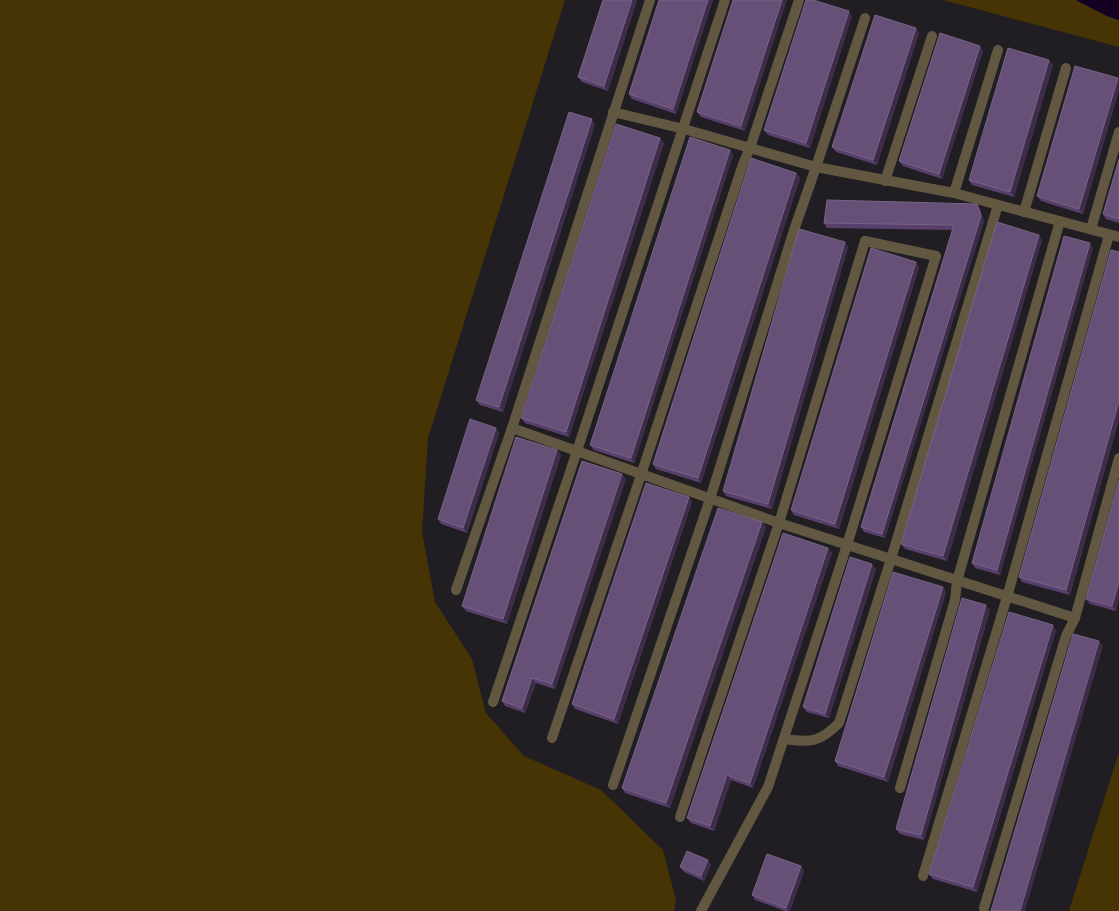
<svg xmlns="http://www.w3.org/2000/svg" width="1119" height="911" font-family="'Sofia Sans Condensed',sans-serif">
  <rect width="100%" height="100%" fill="#201e22"/>
  <g fill="#473404">
    <path d="M0,0H565L428,438L422,532L435,602L472,659L486,713L524,756L601,790L663,850L676,900L674,911H0Z"/>
    <path d="M943,0H1076L1107,16L1119,20V47Z"/>
    <path d="M1119,752V911H1069Z"/>
  </g>
  <path fill="#130022" d="M1076,0H1119V20L1107,16Z"/>
  <g fill="none" stroke-linecap="round" stroke-linejoin="round">
    <g stroke="#625841" stroke-width="10">
      <path d="M613,112L684,129L816,167L954,193L1119,237"/>
      <path d="M885,181L932,36"/>
      <path d="M954,193L998,50"/>
      <path d="M1024,212L1066,68"/>
      <path d="M1091,229L1119,132"/>
      <path d="M512,428L779,523L1075,618"/>
      <path d="M456,590L512,428L650,0"/>
      <path d="M493,702L577,451L725,0"/>
      <path d="M552,738L641,475L743,164L750,148L799,0"/>
      <path d="M784,739C811,743 820,742 839,723L891,559L998,205"/>
      <path d="M613,785L710,499L794,230L816,167L865,18"/>
      <path d="M900,788L955,600L957,581L1060,221"/>
      <path d="M680,817L779,523L865,241L936,256L847,545L768,787L701,911"/>
      <path d="M923,876L1007,597L1109,235"/>
      <path d="M984,908L1066,636L1075,618L1119,458"/>
    </g>
  </g>
  <g fill="#59406c">
    <path d="M603,0H637L608,91L582,82L578,77Z"/>
    <path d="M659,0H713L676,114L632,99L629,94Z"/>
    <path d="M733,0L745,131L701,117L697,112Z"/>
    <path d="M852,16L810,148L768,135L764,130Z"/>
    <path d="M916,28L919,33L877,165L836,152L832,147Z"/>
    <path d="M983,51L942,179L903,166L899,161Z"/>
    <path d="M1049,60L1053,65L1014,197L972,185L969,180Z"/>
    <path d="M1119,80V90L1083,214L1041,201L1037,196Z"/>
    <path d="M595,124L503,412L480,405L476,400Z"/>
    <path d="M660,138L664,143L569,437L525,423L521,418Z"/>
    <path d="M730,150L733,155L634,463L594,450L590,445Z"/>
    <path d="M1119,159V223L1106,219L1103,214Z"/>
    <path d="M796,173L800,178L701,483L656,469L653,464Z"/>
    <path d="M980,209L984,221L885,538L864,532L861,527L952,230L827,228L824,223Z"/>
    <path d="M1039,235L1042,240L947,561L905,549L901,544Z"/>
    <path d="M845,242L848,247L772,509L726,496L723,491Z"/>
    <path d="M1093,248L1000,575L975,568L972,563Z"/>
    <path d="M1119,252V419L1070,595L1022,582L1019,577Z"/>
    <path d="M916,262L919,267L839,529L794,515L791,510Z"/>
    <path d="M496,428L499,433L467,533L441,524L438,519Z"/>
    <path d="M557,450L561,455L507,624L466,611L462,606Z"/>
    <path d="M626,479L555,689L536,683L525,713L505,706L502,701Z"/>
    <path d="M1119,480L1116,611L1090,604L1086,599Z"/>
    <path d="M689,497L692,502L618,724L575,709L572,704Z"/>
    <path d="M762,522L766,527L670,808L625,793L622,788Z"/>
    <path d="M828,548L832,553L753,788L731,780L714,831L691,823L687,818Z"/>
    <path d="M876,569L829,718L807,712L803,707Z"/>
    <path d="M946,592L888,782L838,766L835,761Z"/>
    <path d="M990,610L924,840L900,834L896,829Z"/>
    <path d="M1056,630L977,892L933,879L929,874Z"/>
    <path d="M711,864L704,881L684,872L680,867Z"/>
    <path d="M801,866L804,871L790,911H785L755,900L752,895Z"/>
  </g>
  <g fill="#3d2c4a">
    <path d="M632,0H637L608,91L604,86Z"/>
    <path d="M708,0H713L676,114L673,109Z"/>
    <path d="M782,0H787L745,131L741,126Z"/>
    <path d="M849,11L852,16L810,148L806,143Z"/>
    <path d="M916,28L919,33L877,165L873,160Z"/>
    <path d="M980,46L983,51L942,179L939,174Z"/>
    <path d="M1049,60L1053,65L1014,197L1010,192Z"/>
    <path d="M1118,78L1119,80V90L1083,214L1079,209Z"/>
    <path d="M592,119L595,124L503,412L499,407Z"/>
    <path d="M660,138L664,143L569,437L566,432Z"/>
    <path d="M730,150L733,155L634,463L631,458Z"/>
    <path d="M796,173L800,178L701,483L698,478Z"/>
    <path d="M977,204L980,209L984,221L885,538L882,534Z"/>
    <path d="M1039,235L1042,240L947,561L943,556Z"/>
    <path d="M845,242L848,247L772,509L768,504Z"/>
    <path d="M1090,243L1093,248L1000,575L997,570Z"/>
    <path d="M916,262L919,267L839,529L835,524Z"/>
    <path d="M1119,401V419L1070,595L1066,590Z"/>
    <path d="M496,428L499,433L467,533L463,528Z"/>
    <path d="M557,450L561,455L507,624L503,619Z"/>
    <path d="M622,474L626,479L555,689L552,684Z"/>
    <path d="M689,497L692,502L618,724L614,719Z"/>
    <path d="M762,522L766,527L670,808L666,803Z"/>
    <path d="M828,548L832,553L753,788L750,783Z"/>
    <path d="M872,564L876,569L829,718L825,714Z"/>
    <path d="M1119,582V599L1116,611L1112,606Z"/>
    <path d="M943,587L946,592L888,782L884,777Z"/>
    <path d="M986,605L990,610L924,840L921,835Z"/>
    <path d="M1053,625L1056,630L977,892L973,887Z"/>
    <path d="M1099,641L1103,646L1025,911H1020Z"/>
    <path d="M532,678L536,683L525,713L522,708Z"/>
    <path d="M727,775L731,780L714,831L710,826Z"/>
    <path d="M708,860L711,864L704,881L701,876Z"/>
    <path d="M801,866L804,871L790,911H788L786,908Z"/>
  </g>
  <g fill="#665077" stroke="#786486">
    <path d="M603,0H632L604,86L578,77Z"/>
    <path d="M659,0H708L673,109L629,94Z"/>
    <path d="M733,0H782L741,126L697,112Z"/>
    <path d="M806,0H813L849,11L806,143L764,130Z"/>
    <path d="M875,15L916,28L873,160L832,147Z"/>
    <path d="M940,33L980,46L939,174L899,161Z"/>
    <path d="M1008,48L1049,60L1010,192L969,180Z"/>
    <path d="M1075,66L1118,78L1079,209L1037,196Z"/>
    <path d="M569,112L592,119L499,407L476,400Z"/>
    <path d="M616,124L660,138L566,432L521,418Z"/>
    <path d="M690,137L730,150L631,458L590,445Z"/>
    <path d="M751,158L796,173L698,478L653,464Z"/>
    <path d="M1119,159V219L1103,214Z"/>
    <path d="M827,200L977,204L981,216L882,534L861,527L954,225L824,223Z"/>
    <path d="M997,222L1039,235L943,556L901,544Z"/>
    <path d="M799,229L845,242L768,504L723,491Z"/>
    <path d="M1064,236L1090,243L997,570L972,563Z"/>
    <path d="M871,248L916,262L835,524L791,510Z"/>
    <path d="M1111,250L1119,252V401L1066,590L1019,577Z"/>
    <path d="M470,419L496,428L463,528L438,519Z"/>
    <path d="M516,437L557,450L503,619L462,606Z"/>
    <path d="M582,461L622,474L552,684L532,678L522,708L502,701Z"/>
    <path d="M1119,480V582L1112,606L1086,599Z"/>
    <path d="M646,483L689,497L614,719L572,704Z"/>
    <path d="M718,508L762,522L666,803L622,788Z"/>
    <path d="M783,533L828,548L750,783L727,775L710,826L687,818Z"/>
    <path d="M850,557L872,564L825,714L803,707Z"/>
    <path d="M893,572L943,587L884,777L835,761Z"/>
    <path d="M962,598L986,605L921,835L896,829Z"/>
    <path d="M1009,612L1053,625L973,887L929,874Z"/>
    <path d="M1073,634L1099,641L1020,911H991Z"/>
    <path d="M687,851L708,860L701,876L680,867Z"/>
    <path d="M767,854L801,866L786,908L752,895Z"/>
  </g>
</svg>
